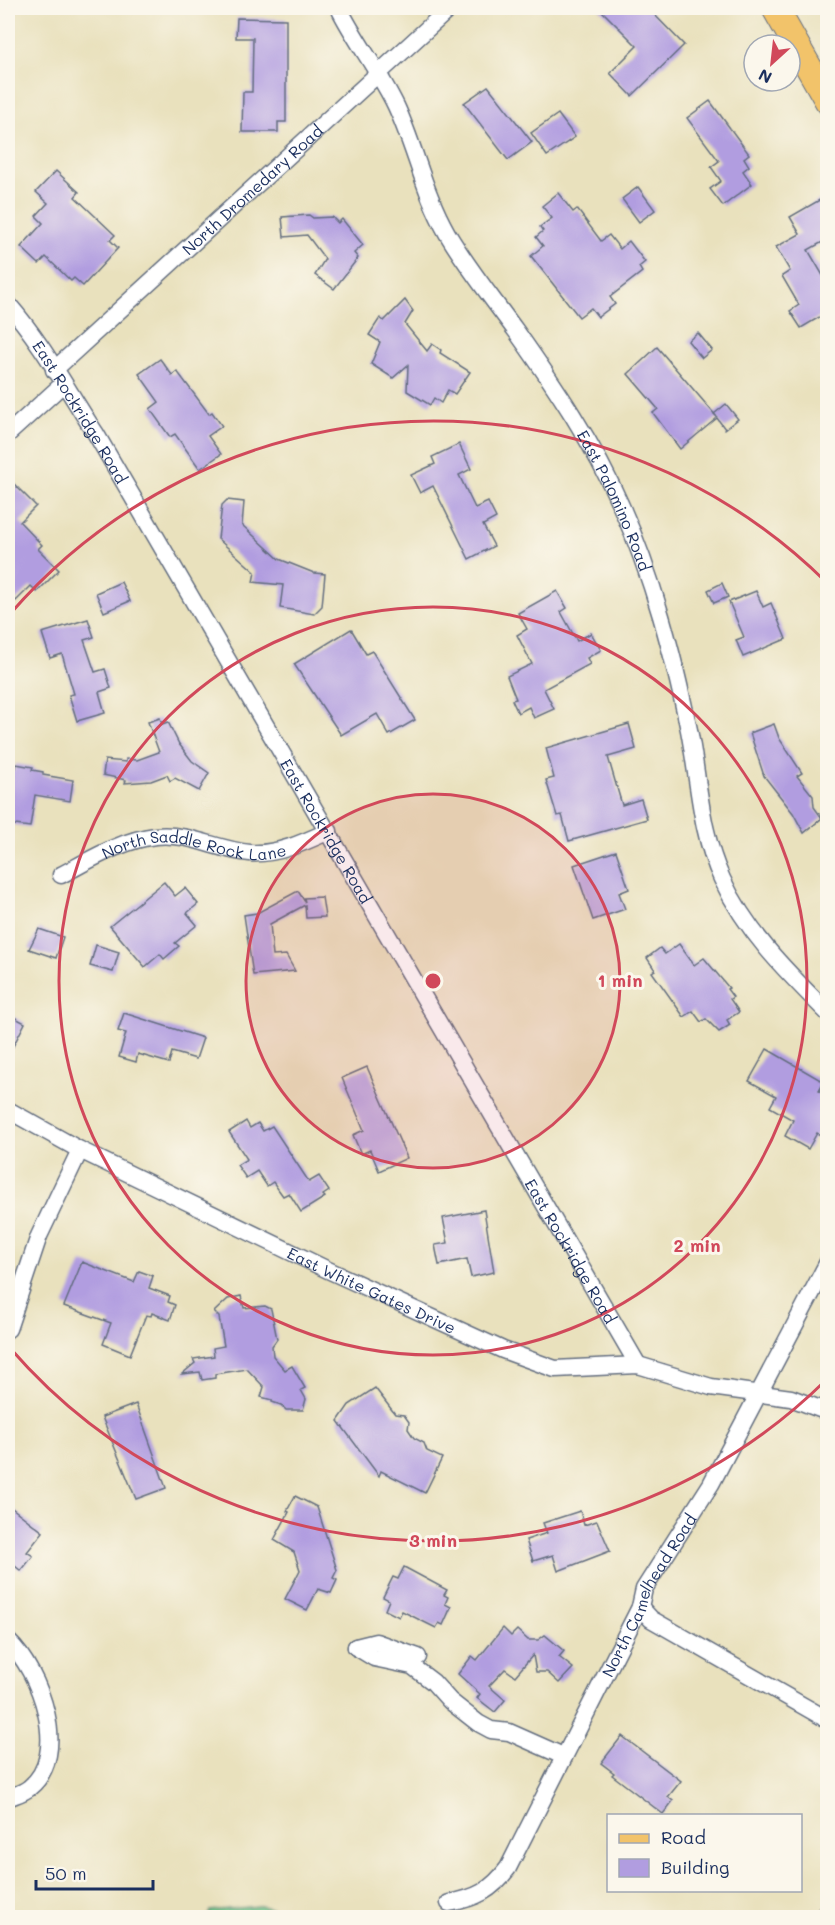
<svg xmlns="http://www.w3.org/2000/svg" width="835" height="1925" font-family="Mali,sans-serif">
  <rect width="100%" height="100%" fill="#fbf7ec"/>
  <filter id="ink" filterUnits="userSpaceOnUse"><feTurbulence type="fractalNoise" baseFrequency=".0167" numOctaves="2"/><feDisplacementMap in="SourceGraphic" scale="12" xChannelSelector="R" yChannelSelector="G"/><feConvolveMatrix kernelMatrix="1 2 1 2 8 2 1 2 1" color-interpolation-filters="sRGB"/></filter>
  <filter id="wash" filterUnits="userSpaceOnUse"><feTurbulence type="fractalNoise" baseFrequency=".008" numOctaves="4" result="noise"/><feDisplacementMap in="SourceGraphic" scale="24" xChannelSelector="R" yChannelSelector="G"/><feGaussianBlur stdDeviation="1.35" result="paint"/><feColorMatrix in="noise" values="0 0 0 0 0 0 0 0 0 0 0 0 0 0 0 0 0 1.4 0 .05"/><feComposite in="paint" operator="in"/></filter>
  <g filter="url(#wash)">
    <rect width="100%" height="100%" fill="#e9e1bd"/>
    <path fill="#77c98b" stroke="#497c74" stroke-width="1.5" d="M260,1906L307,1917H207L211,1911Z"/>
    <g id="blocks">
      <g fill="#b19de0">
        <path d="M599,8H648L684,45L632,96L610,73L637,46Z"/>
        <path d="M237,18L286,19V122H278V132H242L243,92H252L253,38H236Z"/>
        <path d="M488,86L532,142L508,160L464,103Z"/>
        <path d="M710,101L749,154L744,158L749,166L743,171L752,184L723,206L710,189L721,181L711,167L719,161L687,118Z"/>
        <path d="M558,114L575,137L547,156L531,133Z"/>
        <path d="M56,171L79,192L75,197L115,235L110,240L118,248L83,286L74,278L71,281L46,257L39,264L21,247L43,223L36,216L48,203L36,192Z"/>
        <path d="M638,187L655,210L639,222L622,199Z"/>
        <path d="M558,193L573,212L577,209L601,241L609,235L620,249L629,241L645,262L639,267L642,272L610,297L615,304L598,317L591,308L579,317L531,256L543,246L536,237L543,231L540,227L552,218L542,206Z"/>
        <path d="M823,198L828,206V239L808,250L828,284V312L801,328L790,311L799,305L782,276L790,271L776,247L800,234L790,217Z"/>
        <path d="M309,215L313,218L332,217L338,223L342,219L363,245L354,253L358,258L334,289L315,275L325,259L307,235L284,237L282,217Z"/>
        <path d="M405,300L413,311L405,324L427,351L432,344L441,350L440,353L470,372L455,394L448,390L441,403L434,398L430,405L407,391L408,365L393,378L371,364L380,342L369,335L380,318L384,321Z"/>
        <path d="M698,333L712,350L702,358L688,341Z"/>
        <path d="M657,347L717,417L714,414L726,404L738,419L725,429L717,418L680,449L653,413L658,409L628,374Z"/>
        <path d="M160,359L172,375L177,371L209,414L212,412L222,426L208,436L221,454L200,469L175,434L170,437L150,409L159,402L139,374Z"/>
        <path d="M459,444L471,469L459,475L475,508L488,502L496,518L483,525L494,546L469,559L433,486L420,493L411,475L435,464L432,457Z"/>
        <path d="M14,484L36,506L20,522L42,545L38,549L59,570L37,592L31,586L16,601L8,592V490Z"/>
        <path d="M227,500L244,502L242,525L279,559L314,573L325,574L322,606L314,614L280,608L283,585L253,582L255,572L218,539L222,505Z"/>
        <path d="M121,582L130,601L104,612L96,593Z"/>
        <path d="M722,583L728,597L714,603L708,590Z"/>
        <path d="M557,591L567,608L561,612L577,641L591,633L601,650L587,658L590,664L544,689L554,709L534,718L529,707L518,713L512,700L516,699L507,676L532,664L517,635L527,629L518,613Z"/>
        <path d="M756,591L763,607L771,603L786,639L743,657L736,640L744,637L729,602Z"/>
        <path d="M88,619L94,637L84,640L95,672L105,669L111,688L99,692L105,713L77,721L69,695L74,694L62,654L50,658L42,633Z"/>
        <path d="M351,629L366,654L372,651L415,720L389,735L377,714L341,735L294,664Z"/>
        <path d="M160,718L162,724L168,722L179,744L192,761L209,773L199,791L175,778L170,781L167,775L151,781L125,783L126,780L103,775L105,760L126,762V759L137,760L159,752L148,722Z"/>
        <path d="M629,724L636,749L608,757L622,805L641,799L647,819L569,841L562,815L557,816L546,780L554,778L546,748Z"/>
        <path d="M774,724L779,738L802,773L797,776L813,796L814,807L822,818L804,833L793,813L764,776L750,733Z"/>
        <path d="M16,764L33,767L32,770L43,772V775L73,780L70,801L35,795L30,827L8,824V770L14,771Z"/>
        <path d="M616,851L629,889L619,893L625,909L593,920L574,865Z"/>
        <path d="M164,882L175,896L185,888L198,904L187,913L197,925L175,943L179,946L164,959L160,954L145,967L110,926Z"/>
        <path d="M298,891L305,902L304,898L322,897L325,917L306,918L305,905L270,924L273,956L286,955L295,971L253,975L244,915L257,913Z"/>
        <path d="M39,929L63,937L56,958L29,949Z"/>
        <path d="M679,944L694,965L704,958L729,988L727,989L733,997L730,999L739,1012L727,1020L730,1025L719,1032L706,1019L701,1022L693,1011L684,1017L652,972L655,970L647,958L660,948L665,954Z"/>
        <path d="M96,945L119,952L113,972L90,966Z"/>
        <path d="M124,1013L203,1038L196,1059L172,1052L169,1063L138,1054L136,1062L119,1057L126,1033L118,1031Z"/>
        <path d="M8,1014L25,1023L8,1056Z"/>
        <path d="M767,1049L824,1082L819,1091L828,1095V1139L817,1133L808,1149L785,1136L793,1120L770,1107L776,1096L749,1081Z"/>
        <path d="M367,1067L407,1158L379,1171L370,1150L361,1154L353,1135L364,1130L342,1078Z"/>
        <path d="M246,1121L250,1128L258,1123L263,1131L272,1126L309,1182L319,1176L329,1191L323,1195L325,1197L301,1212L289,1193L283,1196L273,1182L267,1186L257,1171L246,1178L237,1165L247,1159L229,1132Z"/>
        <path d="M484,1210L494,1272L471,1277L467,1259L439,1265L435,1245L448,1243L443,1218Z"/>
        <path d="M82,1262L134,1282L139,1271L153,1276L149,1288L170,1296L168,1302L175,1305L170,1320L152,1313L151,1316L146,1315L130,1355L103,1344L111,1323L64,1306Z"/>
        <path d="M241,1296L244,1308L265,1306L271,1309L277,1339L272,1346L273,1356L285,1370L292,1366L305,1388L301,1390L306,1399L303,1410H286L281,1405L272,1402V1400L261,1397L264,1387L247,1369L215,1374V1378L202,1380L200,1372L182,1374L195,1363L193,1359L214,1356L213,1348L224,1346L219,1317L214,1312L228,1299Z"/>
        <path d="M375,1388L395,1414L404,1415L409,1422L408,1429L414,1438L424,1443L427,1451L442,1458L425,1493L381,1471L379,1476L338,1421L349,1405Z"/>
        <path d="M136,1404L166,1488L136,1499L102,1417Z"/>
        <path d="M295,1496L317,1507L337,1570L333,1578L337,1580L331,1593L318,1589L307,1610L285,1599L300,1570L294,1552L274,1540L289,1512L287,1511Z"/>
        <path d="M8,1505L43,1532L27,1552L33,1556L21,1571L15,1566L8,1575Z"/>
        <path d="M580,1511L584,1525L597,1521L610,1551L558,1571L553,1555L533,1561L526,1540L547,1533L543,1523Z"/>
        <path d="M404,1567L447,1590L444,1595L448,1597L445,1604L451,1607L443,1625L439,1623L436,1628L402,1611L399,1617L385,1610L389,1600L383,1597L393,1577L398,1579Z"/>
        <path d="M503,1628L511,1636L517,1630L528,1640H538L545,1635L564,1651L559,1657L573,1668L559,1683L547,1672H536L533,1655L515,1676L505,1669L489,1686L505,1700L495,1712L477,1698L480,1694L458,1674L472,1656L477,1660Z"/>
        <path d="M622,1736L681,1781L668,1797L673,1801L663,1814L612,1775L614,1773L601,1763Z"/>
      </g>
    </g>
  </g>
  <g filter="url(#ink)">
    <use href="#blocks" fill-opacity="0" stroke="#636d7f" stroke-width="1.5"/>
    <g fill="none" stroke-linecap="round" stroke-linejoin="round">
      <defs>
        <g id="street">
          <path id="s1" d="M339,8C356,42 379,71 396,106C415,147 424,193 447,233C467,267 492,298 516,331C555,386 594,444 621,506C653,577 673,654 689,730C699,780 700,832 722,879C747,933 787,972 828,1013"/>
          <path id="s2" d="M8,304C43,344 67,390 96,434L638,1365"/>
          <path id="s3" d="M54,370L450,8"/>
          <path d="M8,434L63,384"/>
          <path id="s4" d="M61,875C90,860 122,840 155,836C188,832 217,850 250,853C277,855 305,842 329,831"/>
          <path id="s5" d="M8,1110L80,1150L328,1270L503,1350L555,1369L638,1365L711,1387L791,1398L828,1412"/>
          <path d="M8,1329L39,1236L80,1150"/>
          <path d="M640,1607L651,1619L828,1720"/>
          <path d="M8,1641C40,1671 71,1755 29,1788C23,1793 14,1795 8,1798"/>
          <path d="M356,1647L374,1658L412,1666L433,1682L450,1701L478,1723L491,1730L509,1732L563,1756"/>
          <path d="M356,1647L376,1642L418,1657"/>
          <path id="s6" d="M449,1903C476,1898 491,1891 508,1868L640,1607L644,1589L711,1484L828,1262"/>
          <path d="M823,1918L828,1909"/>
        </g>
        <path id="primary" d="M775,8L828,101"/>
      </defs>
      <use href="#street" stroke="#636d7f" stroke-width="19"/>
      <use href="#primary" stroke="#636d7f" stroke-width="28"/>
      <use href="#street" stroke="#fff" stroke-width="16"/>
      <use href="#primary" stroke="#f2c36a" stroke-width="26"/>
    </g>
  </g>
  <circle cx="433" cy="981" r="187" fill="#d1495b" fill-opacity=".12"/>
  <g fill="none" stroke="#d1495b" stroke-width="3">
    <circle cx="433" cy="981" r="187"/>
    <circle cx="433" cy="981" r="374"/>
    <path d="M826 1380A560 560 0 0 1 10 1348M10 614A560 560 0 0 1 826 582"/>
  </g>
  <g text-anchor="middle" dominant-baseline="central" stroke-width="6" stroke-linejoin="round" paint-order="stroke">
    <g font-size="16" fill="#1b2f5e" stroke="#fbf7ec">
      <text stroke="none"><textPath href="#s3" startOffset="268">North Dromedary Road</textPath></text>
      <text stroke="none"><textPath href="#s2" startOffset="130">East Rockridge Road</textPath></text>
      <text stroke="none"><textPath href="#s1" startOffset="567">East Palomino Road</textPath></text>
      <text stroke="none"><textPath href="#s2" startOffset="616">East Rockridge Road</textPath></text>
      <text stroke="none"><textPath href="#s4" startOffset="141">North Saddle Rock Lane</textPath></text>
      <text stroke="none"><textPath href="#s2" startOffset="1102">East Rockridge Road</textPath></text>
      <text stroke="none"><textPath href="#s5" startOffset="406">East White Gates Drive</textPath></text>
      <text stroke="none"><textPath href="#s6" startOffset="378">North Camelhead Road</textPath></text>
    </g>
  </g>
  <circle cx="433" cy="981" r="9" fill="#d1495b" stroke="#fbf7ec" stroke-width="3"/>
  <g font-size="18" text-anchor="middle" font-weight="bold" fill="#d1495b" stroke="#fbf7ec" stroke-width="6" stroke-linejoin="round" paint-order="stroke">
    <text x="620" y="987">1 min</text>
    <text x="697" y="1252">2 min</text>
    <text x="433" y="1547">3 min</text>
  </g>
  <rect width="835" height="1925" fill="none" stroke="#fbf7ec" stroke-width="30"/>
  <rect x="607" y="1814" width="195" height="78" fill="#fbf7ec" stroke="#a1a7b3" stroke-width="1.5"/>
  <rect x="619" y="1834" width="30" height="9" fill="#f2c36a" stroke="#a1a7b3" stroke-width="1.5"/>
  <text x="661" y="1844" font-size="18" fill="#1b2f5e">Road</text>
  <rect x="619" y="1859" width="30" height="18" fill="#b19de0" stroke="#a1a7b3" stroke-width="1.5"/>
  <text x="661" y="1874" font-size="18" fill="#1b2f5e">Building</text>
  <g transform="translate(772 63) rotate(207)"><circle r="28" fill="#fbf7ec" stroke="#a1a7b3" stroke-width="1.5"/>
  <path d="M0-4.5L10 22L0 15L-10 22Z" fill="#d1495b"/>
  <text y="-9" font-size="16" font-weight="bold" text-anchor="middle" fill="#1b2f5e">N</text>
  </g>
  <path d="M36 1880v9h117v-9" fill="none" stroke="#1b2f5e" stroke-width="3"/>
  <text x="45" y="1880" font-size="18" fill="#1b2f5e" stroke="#fbf7ec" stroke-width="4.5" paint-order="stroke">50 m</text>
</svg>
